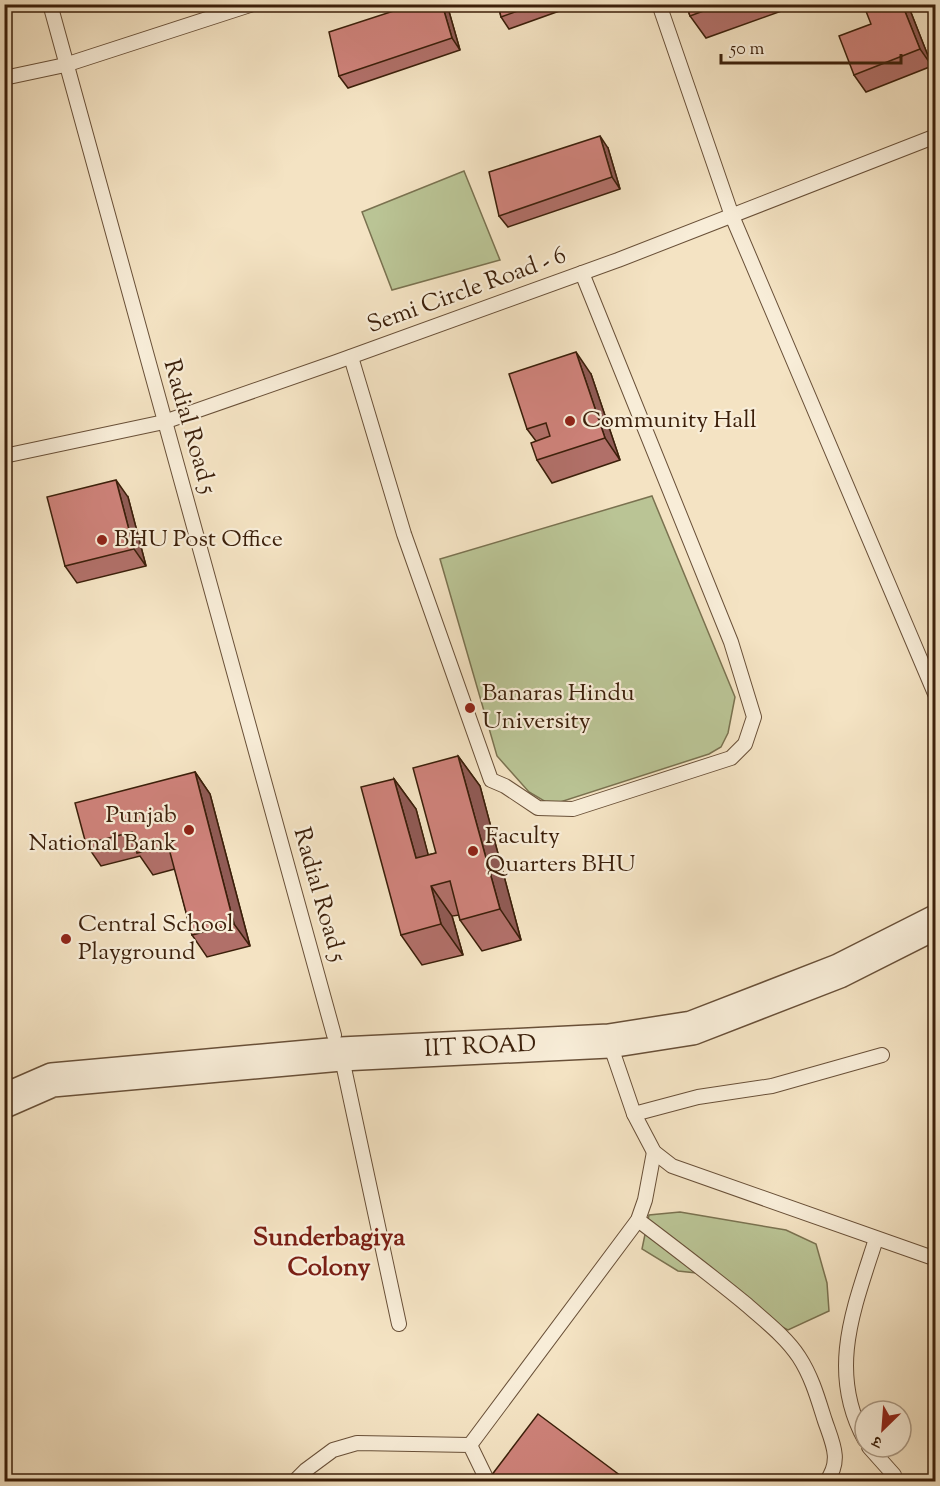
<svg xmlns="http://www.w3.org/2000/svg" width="940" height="1486" font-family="'Sorts Mill Goudy','Noto Serif Devanagari',serif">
  <rect width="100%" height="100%" fill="#f4e3c3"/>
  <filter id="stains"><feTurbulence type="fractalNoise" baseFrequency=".00333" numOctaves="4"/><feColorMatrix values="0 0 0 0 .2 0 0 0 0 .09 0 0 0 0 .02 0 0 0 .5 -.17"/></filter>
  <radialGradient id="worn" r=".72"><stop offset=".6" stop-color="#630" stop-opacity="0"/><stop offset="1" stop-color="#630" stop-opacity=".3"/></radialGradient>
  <g fill="#bac495" stroke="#7a7250" stroke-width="1.5">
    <path d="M464,171L500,260L392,290L362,212Z"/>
    <path d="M652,496L735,697L728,733L721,747L709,754L551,805L529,792L497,756L440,559Z"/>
    <path d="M680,1212L786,1230L816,1244L827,1283L829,1311L788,1330L757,1314L715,1275L678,1271L642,1249L649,1215Z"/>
  </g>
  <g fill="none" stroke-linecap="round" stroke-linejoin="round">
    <defs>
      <g id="service">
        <path d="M50,4L334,1035"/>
        <path d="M659,4L732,216L936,696"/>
        <path d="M4,78L65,65L253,4"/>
        <path d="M351,357L404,534L491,780L505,786L538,808L573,809L731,758L745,744L754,717L731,642L582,273"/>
        <path d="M4,456L164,422L336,362L618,260L936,136"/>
        <path d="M609,1041L634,1114L654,1152L672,1166L936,1259"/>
        <path d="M341,1054L399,1324"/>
        <path d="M634,1114L698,1097L772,1086L882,1055"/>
        <path d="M638,1220C675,1248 712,1276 747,1305C765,1321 786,1337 799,1357C812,1377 818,1399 825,1421C833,1444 842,1461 826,1482"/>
        <path d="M865,1440C827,1371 854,1308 876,1239"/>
        <path d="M470,1445L638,1220L645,1200L654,1152"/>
        <path d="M869,1447L894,1475"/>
        <path d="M294,1482L306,1470L333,1450L357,1443L470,1445L488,1482"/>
      </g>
      <g id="tertiary">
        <path id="s1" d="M4,1101L52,1080L341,1054L609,1041L692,1028L839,971L936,922"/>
      </g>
    </defs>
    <use href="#service" stroke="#695038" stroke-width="16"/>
    <use href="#tertiary" stroke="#695038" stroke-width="36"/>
    <use href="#service" stroke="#f8edd8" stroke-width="14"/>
    <use href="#tertiary" stroke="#f8edd8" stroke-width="33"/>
  </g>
  <g fill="#b17069" stroke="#3b1f0a" stroke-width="1.5">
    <path d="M415,4H446L448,8L460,50L348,88L339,76Z"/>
    <path d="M498,4H579L509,29L501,17Z"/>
    <path d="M686,4H801L706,38L690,16Z"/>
    <path d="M910,10L932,66L866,92L854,75Z"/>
    <path d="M608,148L620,189L508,227L499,216Z"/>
    <path d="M591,374L620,460L552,483L537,460L536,441L527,429Z"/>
    <path d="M128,497L146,566L77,583L65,566Z"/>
    <path d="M458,756L480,786L521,940L482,951L460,920L459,915L452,916L463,955L422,965L401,935L394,779L416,809L428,855L436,853Z"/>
    <path d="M195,772L210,794L250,946L207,957L192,935L175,869L153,875L140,856L101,866L86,844Z"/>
  </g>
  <g fill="#905b55" stroke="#3b1f0a" stroke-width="1.5">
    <path d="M442,4H446L448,8L460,50L452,38Z"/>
    <path d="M902,4H906L910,10L932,66L920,49Z"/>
    <path d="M600,136L608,148L620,189L612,177Z"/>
    <path d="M576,352L591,374L620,460L605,438Z"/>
    <path d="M116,480L128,497L146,566L134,549Z"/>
    <path d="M458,756L480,786L521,940L500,909Z"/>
    <path d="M195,772L210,794L250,946L234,924Z"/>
    <path d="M394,779L416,809L436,884L416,858Z"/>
    <path d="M431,886L452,916L463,955L441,924Z"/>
  </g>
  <g fill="#ce827a" stroke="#3b1f0a" stroke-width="1.5">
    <path d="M415,4H442L452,38L339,76L329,32Z"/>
    <path d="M498,4H537L501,17Z"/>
    <path d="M686,4H722L690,16Z"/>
    <path d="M868,4H902L920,49L854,75L839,36L871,24L864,6Z"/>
    <path d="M600,136L612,177L499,216L489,172Z"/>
    <path d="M576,352L605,438L537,460L531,443L550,436L546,423L527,429L509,374Z"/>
    <path d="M116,480L134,549L65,566L47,497Z"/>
    <path d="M458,756L500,909L460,920L450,881L431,886L441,924L401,935L361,787L394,779L416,858L436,853L413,768Z"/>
    <path d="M195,772L234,924L192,935L168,845L137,853L132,832L86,844L75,803Z"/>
    <path d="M538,1414L629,1482H498L491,1476Z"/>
  </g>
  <g fill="#8f2418" stroke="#f8edd8" stroke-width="2">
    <circle cx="570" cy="421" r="6"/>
    <circle cx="102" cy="540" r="6"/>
    <circle cx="470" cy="708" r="6"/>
    <circle cx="189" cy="830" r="6"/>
    <circle cx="473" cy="851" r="6"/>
    <circle cx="66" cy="939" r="6"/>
  </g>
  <g text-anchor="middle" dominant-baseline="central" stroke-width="4.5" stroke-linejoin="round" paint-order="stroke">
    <g font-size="24" fill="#3b1f0a" stroke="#f8edd8">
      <text transform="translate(467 291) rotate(-20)">Semi Circle Road - 6</text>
      <text transform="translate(189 427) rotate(74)">Radial Road 5</text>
      <text transform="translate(319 895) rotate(74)">Radial Road 5</text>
      <text stroke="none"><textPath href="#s1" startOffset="482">IIT ROAD</textPath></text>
    </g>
    <g font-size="24" fill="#3b1f0a" stroke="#f8edd8" text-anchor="start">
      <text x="582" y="421">Community Hall</text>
      <text x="114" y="540">BHU Post Office</text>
      <text x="482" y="694">Banaras Hindu<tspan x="482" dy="28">University</tspan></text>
      <text x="177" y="816" text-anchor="end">Punjab<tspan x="177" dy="28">National Bank</tspan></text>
      <text x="485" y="837">Faculty<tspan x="485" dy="28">Quarters BHU</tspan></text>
      <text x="78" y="925">Central School<tspan x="78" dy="28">Playground</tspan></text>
    </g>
    <g font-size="26" font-weight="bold" fill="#7a1f14" stroke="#f8edd8">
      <text x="329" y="1238">Sunderbagiya<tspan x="329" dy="30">Colony</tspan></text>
    </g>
  </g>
  <rect width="940" height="1486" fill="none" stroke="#f4e3c3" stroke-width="24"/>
  <rect x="6" y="6" width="928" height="1474" fill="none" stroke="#3b1f0a" stroke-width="3"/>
  <rect x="12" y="12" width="916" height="1462" fill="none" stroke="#3b1f0a" stroke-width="1.5"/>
  <g transform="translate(883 1429) rotate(205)"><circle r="28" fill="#f8edd8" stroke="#ac9b86" stroke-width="1.5"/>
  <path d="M0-4.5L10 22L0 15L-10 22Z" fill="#8f2418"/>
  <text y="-9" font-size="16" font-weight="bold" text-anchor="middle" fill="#3b1f0a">उ</text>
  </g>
  <path d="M721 54v9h180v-9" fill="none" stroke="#3b1f0a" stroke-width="3"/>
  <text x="730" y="54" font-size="18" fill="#3b1f0a" stroke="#f8edd8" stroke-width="4.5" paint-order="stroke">50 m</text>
  <rect width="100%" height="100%" filter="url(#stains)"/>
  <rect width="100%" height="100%" fill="url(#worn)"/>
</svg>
